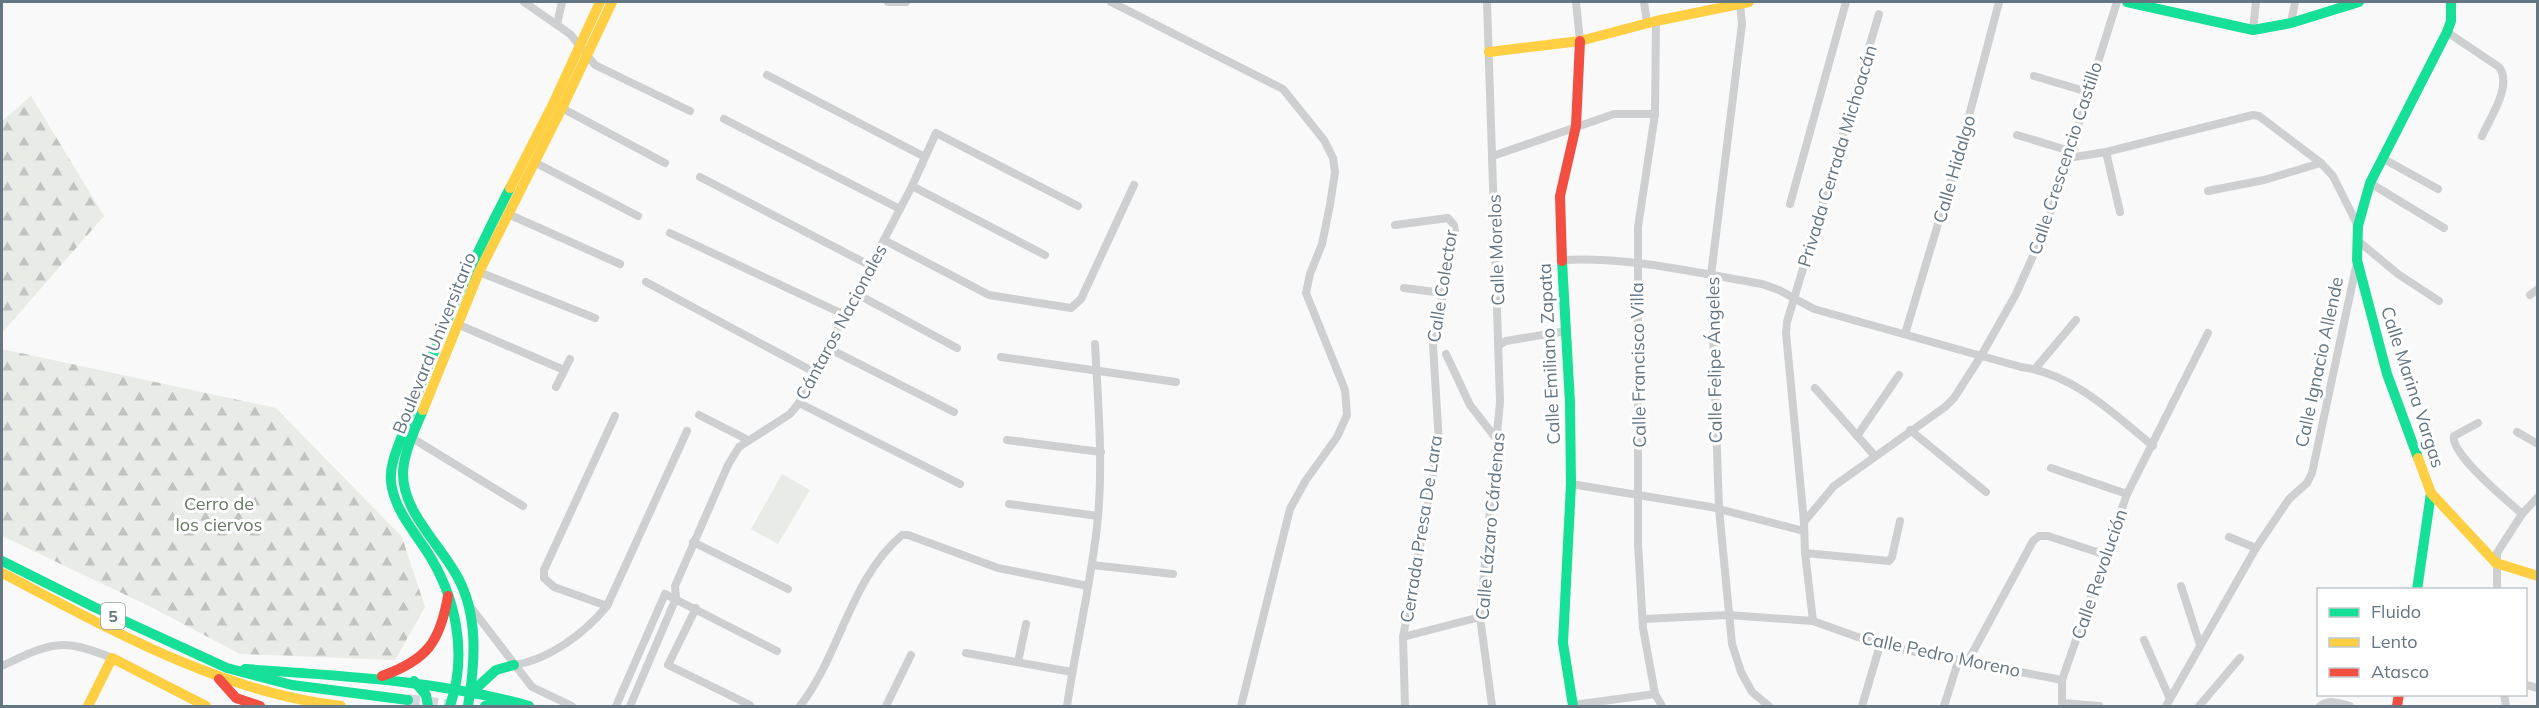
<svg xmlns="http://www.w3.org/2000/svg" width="2539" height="708" font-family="Mulish,sans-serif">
  <defs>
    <pattern id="forest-firs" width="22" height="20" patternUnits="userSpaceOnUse" patternTransform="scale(1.5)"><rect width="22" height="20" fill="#e8ebe6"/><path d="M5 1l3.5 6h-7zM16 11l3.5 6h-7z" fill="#c0c3c0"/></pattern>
  </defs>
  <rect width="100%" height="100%" fill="#f9f9f9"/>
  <path fill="#e8ebe6" d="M782,474L810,490L778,544L751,529Z"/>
  <g fill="url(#forest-firs)">
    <path d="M31,96L104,216L2,333V121Z"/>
    <path d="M2,349L276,408L402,537L425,607L395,660L240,654L149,606L2,536Z"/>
  </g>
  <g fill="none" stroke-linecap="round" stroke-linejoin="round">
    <path stroke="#d4d8dc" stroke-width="12" stroke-dasharray="12 6" stroke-linecap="butt" d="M408,700L453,706"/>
    <g stroke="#cecfd0" stroke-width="8">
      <path d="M524,2L570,34L595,65L690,111"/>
      <path d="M888,2H906"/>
      <path d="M1111,2L1283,89L1324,140L1333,158L1335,172L1330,205L1322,244L1310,274L1306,293L1345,390L1347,415L1337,437L1306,480L1290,509L1241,706"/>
      <path d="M1487,2L1500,402L1480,617L1492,706"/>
      <path d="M1576,2L1580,41"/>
      <path d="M1644,2L1647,23"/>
      <path d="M1740,4L1742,24L1711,275L1719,509L1732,644L1741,672L1752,692L1769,706"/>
      <path d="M1656,21L1655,114L1638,227V544L1643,628L1655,694L1662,706"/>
      <path d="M2291,23L2295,2"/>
      <path d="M557,24L562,2"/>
      <path d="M2253,30L2256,2"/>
      <path d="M2447,32L2499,67C2513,85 2490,118 2482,136"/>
      <path d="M767,75L925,157"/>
      <path d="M2034,76L2088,92"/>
      <path d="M558,106L665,163"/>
      <path d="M724,119L900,209"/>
      <path d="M2017,135L2070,151"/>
      <path d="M2106,152L2120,212"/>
      <path d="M1493,156L1614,114H1655"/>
      <path d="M2068,158L2106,152L2253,115L2259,116L2321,163L2333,176L2358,226"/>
      <path d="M2382,158L2438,189"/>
      <path d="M534,162L638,216"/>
      <path d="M700,177L871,266"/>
      <path d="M2370,183L2444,228"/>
      <path d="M912,186L1045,255"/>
      <path d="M2208,191L2264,180L2321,163"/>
      <path d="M1790,204L1846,2"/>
      <path d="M508,214L620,264"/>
      <path d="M1395,225L1448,218L1454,225L1455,231L1433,345L1439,443L1403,637L1405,706"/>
      <path d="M670,233L845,315"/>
      <path d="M884,240L989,295L1071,308L1081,299L1134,185"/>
      <path d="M2357,240L2398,274L2439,301"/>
      <path d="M1561,260C1628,256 1697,273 1762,284L1779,290L1814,309L2021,367C2074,374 2114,414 2153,446"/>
      <path d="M479,272L595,318"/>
      <path d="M646,282L816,373"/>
      <path d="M1404,288L1443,293"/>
      <path d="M855,293L957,348"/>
      <path d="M2530,295L2538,289"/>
      <path d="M457,324L564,370"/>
      <path d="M1905,334L1959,154L1999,2"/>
      <path d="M1499,345L1506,341L1566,331"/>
      <path d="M828,348L954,412"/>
      <path d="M1446,354L1470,405L1498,441"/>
      <path d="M1001,357L1176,382"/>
      <path d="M2035,369L2076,320"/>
      <path d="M556,387L570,359"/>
      <path d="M1815,388L1874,455"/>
      <path d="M799,403L960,484"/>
      <path d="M699,415L748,440"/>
      <path d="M2478,423L2454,436C2450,454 2508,501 2522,514"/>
      <path d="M1910,430L1986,492"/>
      <path d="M2517,432L2538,444"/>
      <path d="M1857,436L1899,375"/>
      <path d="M412,438L523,506"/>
      <path d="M1007,440L1101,452"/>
      <path d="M2051,468L2127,494"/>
      <path d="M1571,484L1711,507L1804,531"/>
      <path d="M1009,504L1098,516"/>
      <path d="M1804,522L1834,486L1945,407L1954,398L1981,356L2016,294L2046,227L2117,2"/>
      <path d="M2229,537L2256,548"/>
      <path d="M693,542L788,589"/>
      <path d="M1805,553L1889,561L1892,557L1900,521"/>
      <path d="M1092,565L1173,574"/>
      <path d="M2181,586L2200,645"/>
      <path d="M2497,590V553L2522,514L2538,497"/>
      <path d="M665,594L777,651"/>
      <path d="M469,605L532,687L572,706"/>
      <path d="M607,606L554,587L544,578V570L615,416"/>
      <path d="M696,608L668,665L750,705"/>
      <path d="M1643,619L1728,615L1813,621L1880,645L2062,680"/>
      <path d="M1813,621L1805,553L1804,522L1786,333L1787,322L1879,14"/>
      <path d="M1403,637L1480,617"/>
      <path d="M2144,640L2170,699"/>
      <path d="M966,653L1072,672"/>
      <path d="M1968,661L2033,541L2039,536H2048L2106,555"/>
      <path d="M1018,662L1026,624"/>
      <path d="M514,665C549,660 585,633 607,606L687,431"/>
      <path d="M2,666C50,643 61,637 112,658"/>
      <path d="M2526,685L2538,688"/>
      <path d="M2504,694L2506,706"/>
      <path d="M2063,703L2099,706"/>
      <path d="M1573,705L1655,694"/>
      <path d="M616,706L665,594"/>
      <path d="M630,706L676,598L675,586L728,465L739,447L790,414L799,403L912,186L936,133L1078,206"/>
      <path d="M800,706C840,655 850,579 902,535H908L998,568L1088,586"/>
      <path d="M886,706L911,655"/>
      <path d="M1067,706C1076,643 1092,581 1098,517C1103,459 1098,402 1095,344"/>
      <path d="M1862,706L1880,645"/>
      <path d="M1944,706L1959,659"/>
      <path d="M2062,706V680L2127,494L2208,333"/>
      <path d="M2166,706L2256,548L2289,499L2307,483L2312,473L2357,262"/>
      <path d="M2199,706L2240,658"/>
      <path d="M2320,706C2330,699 2339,703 2350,706"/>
    </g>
    <g stroke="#16e098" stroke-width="10">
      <path d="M2127,2L2253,30L2291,23L2359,2"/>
      <path d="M1562,261L1570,403L1571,484L1563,643L1573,706"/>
      <path d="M423,410C415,429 404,452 403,472C402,511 439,543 457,576C479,615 475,664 468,706"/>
      <path d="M2418,458L2387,374L2357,260L2358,226L2370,183L2447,32L2451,21V2"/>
      <path d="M2,561L94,607L227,668L292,685L408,700"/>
      <path d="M2417,590L2431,493"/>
      <path d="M245,669C341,676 436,680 529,706"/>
      <path d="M414,681L426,695L428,706"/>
      <path d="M472,692L496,670L514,665"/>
      <path d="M450,706C468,653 456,596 426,550C412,529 394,508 391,482C389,463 400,443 406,425C435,343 470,265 510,188"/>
      <path d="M485,706L503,701"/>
    </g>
    <g stroke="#ffcf43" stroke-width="10">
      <path d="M1489,52L1580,41L1656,21L1749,2"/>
      <path d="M510,188L553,104L600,2"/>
      <path d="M423,410L479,272L562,108L612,2"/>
      <path d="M2418,458L2431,493L2496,563L2538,576"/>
      <path d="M2,573C110,629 219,692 341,706"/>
      <path d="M88,706L112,658L206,706"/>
    </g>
    <g stroke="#f24e42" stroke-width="10">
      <path d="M1562,261L1560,196L1576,126L1580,41"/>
      <path d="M382,676C427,660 440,642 448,596"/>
      <path d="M219,679L236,698L260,706"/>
      <path d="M2397,706L2399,694"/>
    </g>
  </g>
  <g text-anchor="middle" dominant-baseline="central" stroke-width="6" stroke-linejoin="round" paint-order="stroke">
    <rect fill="#fff" stroke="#939fa8" stroke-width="1.5" x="101" y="603" width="24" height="26" rx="4.5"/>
    <g font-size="16" font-weight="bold" fill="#657683">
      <text x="113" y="616">5</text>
    </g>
    <g font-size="18" fill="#657683" stroke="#fff">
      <text transform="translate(1837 156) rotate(-73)">Privada Cerrada Michoacán</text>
      <text transform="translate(2065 158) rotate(-72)">Calle Crescencio Castillo</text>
      <text transform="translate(1954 169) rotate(-74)">Calle Hidalgo</text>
      <text transform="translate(1496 250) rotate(-92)">Calle Morelos</text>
      <text transform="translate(1442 286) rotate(-81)">Calle Colector</text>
      <text transform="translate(841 322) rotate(-62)">Cántaros Nacionales</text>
      <text transform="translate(434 343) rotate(-68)">Boulevard Universitario</text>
      <text transform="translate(1549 354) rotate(-93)">Calle Emiliano Zapata</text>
      <text transform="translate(1714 360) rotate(-91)">Calle Felipe Ángeles</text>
      <text transform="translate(2319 362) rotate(-78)">Calle Ignacio Allende</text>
      <text transform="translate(1638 365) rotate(-91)">Calle Francisco Villa</text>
      <text transform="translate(2413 387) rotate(72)">Calle Marina Vargas</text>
      <text transform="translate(1490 526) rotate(-85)">Calle Lázaro Cárdenas</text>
      <text transform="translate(1421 529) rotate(-81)">Cerrada Presa De Lara</text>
      <text transform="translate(2099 574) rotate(-71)">Calle Revolución</text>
      <text transform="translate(1941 654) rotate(12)">Calle Pedro Moreno</text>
    </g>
    <g font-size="18" fill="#687a64" stroke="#fff">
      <text x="219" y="503">Cerro de<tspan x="219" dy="21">los ciervos</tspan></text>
    </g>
  </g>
  <rect width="2539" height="708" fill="none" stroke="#657683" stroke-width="6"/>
  <rect x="2317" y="588" width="210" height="108" fill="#ffffff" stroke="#c1c8cd" stroke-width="1.5"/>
  <rect x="2329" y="608" width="30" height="9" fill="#16e098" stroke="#c1c8cd" stroke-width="1.5"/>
  <text x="2371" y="618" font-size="18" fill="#657683">Fluido</text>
  <rect x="2329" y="638" width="30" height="9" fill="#ffcf43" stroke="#c1c8cd" stroke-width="1.5"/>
  <text x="2371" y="648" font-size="18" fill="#657683">Lento</text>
  <rect x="2329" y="668" width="30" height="9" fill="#f24e42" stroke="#c1c8cd" stroke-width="1.5"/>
  <text x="2371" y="678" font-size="18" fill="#657683">Atasco</text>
</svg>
